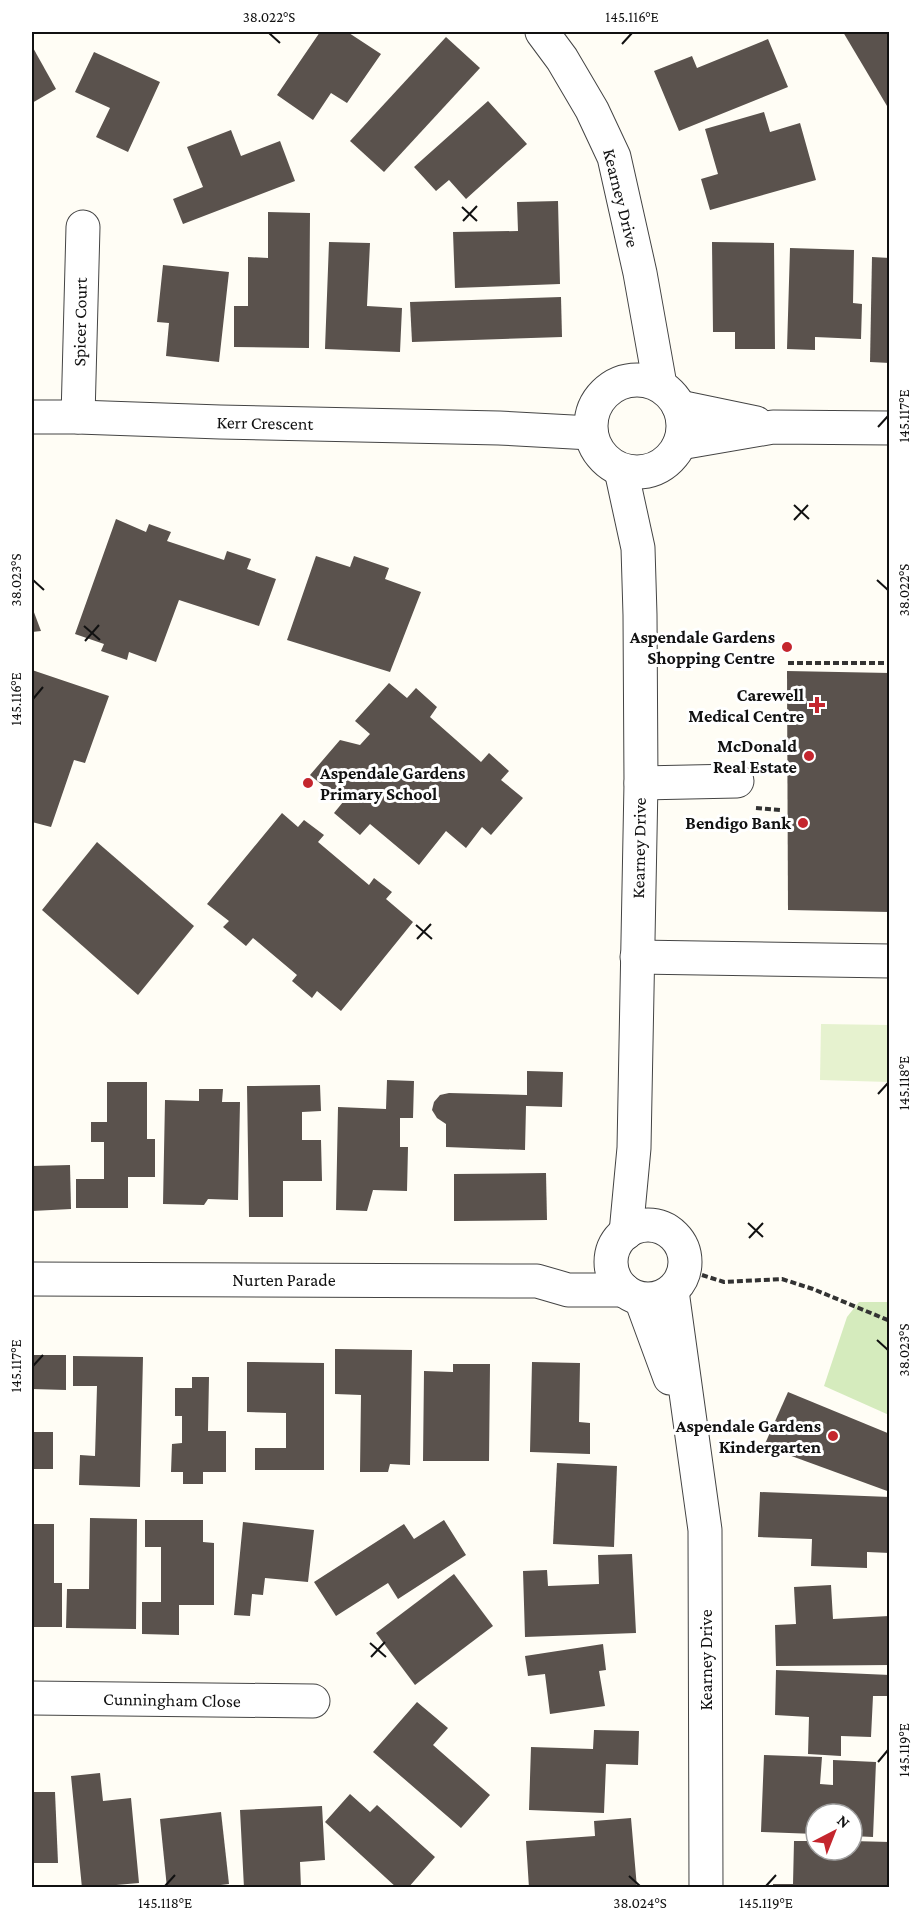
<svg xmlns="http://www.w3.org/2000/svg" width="921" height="1919" font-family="'Crimson Pro',serif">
  <rect width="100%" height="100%" fill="#fffdf5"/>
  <path fill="#d5ebbd" d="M859,1302H889V1415L824,1386L847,1317Z"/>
  <path fill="#e6f2cf" d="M821,1024L889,1025V1082L820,1080Z"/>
  <g fill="#5a524d">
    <path d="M320,32H350L349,33L381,54L347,103L331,93L313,120L277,95Z"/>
    <path d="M843,32H890V111Z"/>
    <path d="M446,37L480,68L384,172L350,141Z"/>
    <path d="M768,39L788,87L679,131L654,71L692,56L697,68Z"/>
    <path d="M32,46L56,89L32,103Z"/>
    <path d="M94,52L160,82L128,152L96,137L110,108L75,92Z"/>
    <path d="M488,101L527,144L466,199L449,180L436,191L414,167Z"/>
    <path d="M764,112L770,132L800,123L816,180L710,210L701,179L718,174L705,129Z"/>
    <path d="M231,130L241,156L280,141L295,181L183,224L173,199L203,187L187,147Z"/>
    <path d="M558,201L560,284L455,288L453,232L518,231L517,202Z"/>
    <path d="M268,212L310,213L309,348L234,347V306H248V257L268,258Z"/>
    <path d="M329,242L370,243L367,306L402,308L400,352L325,349Z"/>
    <path d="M712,242L774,243L775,349H735V332H713Z"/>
    <path d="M790,248L854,250L853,303L862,304L861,339L815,337V350L787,349Z"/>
    <path d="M872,257L890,258V363L870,362Z"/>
    <path d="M163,265L229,272L219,362L166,356L169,323L157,322Z"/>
    <path d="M561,297L562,337L412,342L410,302Z"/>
    <path d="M116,519L146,532L149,524L171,532L167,541L224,560L227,551L251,559L247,569L276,579L259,626L179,600L156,662L129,652L127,660L101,651L104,644L75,634Z"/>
    <path d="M316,556L350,567L354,556L389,568L385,579L421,592L390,672L287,640Z"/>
    <path d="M32,607L41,631L32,632Z"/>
    <path d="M32,670L109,696L85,763L74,760L51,827L32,822Z"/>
    <path d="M787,671L890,673V912L788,910Z"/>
    <path d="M389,683L407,698L416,688L437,707L430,717L481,762L489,753L509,771L501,780L523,798L491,835L482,827L466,848L446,831L419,865L370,824L360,835L334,813L343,802L310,775L340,740L360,745L370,734L355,721Z"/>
    <path d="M282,813L298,827L304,820L324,835L318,842L369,885L374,878L392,892L386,899L413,922L341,1011L317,991L312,998L292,981L297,975L253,938L246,946L223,927L229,921L207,904Z"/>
    <path d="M97,842L194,926L138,995L42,910Z"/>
    <path d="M527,1071L563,1072L562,1107L526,1106L525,1150L446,1147V1124L437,1118L432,1110L434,1102L440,1095L449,1093L527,1095Z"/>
    <path d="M387,1080L414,1081L413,1118H400V1147H408L407,1191L373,1190L367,1211L336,1210L338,1107L386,1109Z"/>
    <path d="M107,1082H147V1139H155V1177H128V1208H76V1179H104V1142H91V1122H107Z"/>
    <path d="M320,1085L321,1111L302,1112V1140H321L322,1181H283V1217H249L247,1086Z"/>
    <path d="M199,1089H223L222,1102H240L238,1200L208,1199L204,1205L163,1204L165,1100L199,1101Z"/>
    <path d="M70,1165L71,1209L32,1211V1166Z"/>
    <path d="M546,1173L547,1220L454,1221V1174Z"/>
    <path d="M335,1349L412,1350L410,1465L390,1464L388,1472H360L361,1395L335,1394Z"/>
    <path d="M32,1355H66V1390L32,1389Z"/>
    <path d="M73,1356L143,1357L140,1487L79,1485L80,1455L95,1456L97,1386H73Z"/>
    <path d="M247,1362L324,1363V1470H255V1448H286V1413L247,1412Z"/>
    <path d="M532,1362L580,1363L579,1422L590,1423V1454L530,1452Z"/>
    <path d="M453,1364H490L489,1461H423L424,1371L453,1372Z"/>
    <path d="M192,1377H209L208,1431H226V1472H203V1484H183V1472H171L172,1444L182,1443V1416H175V1388H192Z"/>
    <path d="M788,1392L890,1434V1492L764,1446Z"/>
    <rect x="32" y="1432" width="21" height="37"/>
    <path d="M557,1463L617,1466L614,1547L553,1544Z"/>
    <path d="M760,1492L890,1497V1553L867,1552V1568L811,1566L812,1539L758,1537Z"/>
    <path d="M90,1518L137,1519L136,1629L66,1628L67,1589H89Z"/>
    <path d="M145,1520H203V1542L214,1543V1605H179V1635L142,1634V1602H161V1547H145Z"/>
    <path d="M444,1520L466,1555L398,1599L388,1583L336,1616L314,1582L404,1524L414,1539Z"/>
    <path d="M243,1522L314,1530L308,1582L265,1578L263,1595L252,1594L250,1616L234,1615Z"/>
    <path d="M32,1524H54V1583H62V1627H32Z"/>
    <path d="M632,1554L636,1633L525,1637L523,1571L547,1570L548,1586L599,1584L598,1555Z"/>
    <path d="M454,1574L493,1626L415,1685L376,1633Z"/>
    <path d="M831,1585L833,1619L889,1616L890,1665L776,1666L775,1625L796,1624L794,1587Z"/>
    <path d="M603,1644L606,1670L599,1671L605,1706L550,1714L545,1674L528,1676L525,1656Z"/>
    <path d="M776,1670L890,1675V1696H873L871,1737L841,1736V1756L808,1754L809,1717L775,1715Z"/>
    <path d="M417,1702L448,1728L433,1745L490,1795L461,1828L373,1752Z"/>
    <path d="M594,1730L639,1731L638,1765L606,1764L604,1813L529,1810L531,1747L593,1749Z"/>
    <path d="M764,1755L822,1757L820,1784L833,1785V1760L876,1762L873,1837L852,1836V1814H816V1834L761,1832Z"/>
    <path d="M100,1773L103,1801L131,1798L139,1883L82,1888L71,1776Z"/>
    <path d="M32,1792H55L58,1863H32Z"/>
    <path d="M350,1794L370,1812L377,1805L435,1857L408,1888H397L325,1822Z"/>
    <path d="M322,1806L325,1860L300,1862L301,1888H244L240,1810Z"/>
    <path d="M221,1812L229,1884L196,1888H167L160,1819Z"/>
    <path d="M631,1818L637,1888H529L526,1841L595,1836L594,1821Z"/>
    <path d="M794,1841H816V1850H852V1841L890,1842V1888H773V1884H793Z"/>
  </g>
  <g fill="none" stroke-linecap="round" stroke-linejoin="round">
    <defs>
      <g id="minor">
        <path d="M542,32L562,59L592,110L614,157L640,273L660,385"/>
        <circle cx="637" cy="426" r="46"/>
        <path d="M679,407L756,423"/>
        <path d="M32,417H78L220,422L499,428L591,433"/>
        <path d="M78,417L83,227"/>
        <path d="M680,443L773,427L890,428"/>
        <path d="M621,470L638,548L640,615L641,783L634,1148L626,1233"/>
        <path d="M641,783L737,781"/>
        <path d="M637,957L890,961"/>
        <circle cx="648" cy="1262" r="37"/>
        <path d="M32,1279L537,1281L568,1290H624"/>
        <path d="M672,1291L705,1530L706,1888"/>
        <path d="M641,1299L670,1378"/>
        <path d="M32,1698L313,1701"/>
      </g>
    </defs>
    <use href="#minor" stroke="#444" stroke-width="35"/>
    <g stroke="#333" stroke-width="4" stroke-dasharray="6 3" stroke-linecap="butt">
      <path d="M788,663H890"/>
      <path d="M756,808L780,810"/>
      <path d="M702,1275L724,1282L782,1279L813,1289L890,1321"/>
    </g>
    <use href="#minor" stroke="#fff" stroke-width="33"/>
  </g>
  <path fill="none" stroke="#111" stroke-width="2" d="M269,33L280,43M622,44L632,33M462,207L477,221M463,221L477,206M878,427L888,416M794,505L809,519M794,520L808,505M33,580L44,590M877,580L888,590M84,626L100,640M85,641L99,625M33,699L43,687M416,925L432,939M417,939L431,924M878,1094L888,1083M748,1223L763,1237M749,1238L763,1223M877,1340L888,1350M33,1366L43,1355M370,1643L386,1657M371,1657L385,1642M878,1762L888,1750M629,1876L640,1886M165,1886L175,1875M766,1886L776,1875"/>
  <g fill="#c4262e" stroke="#fff" stroke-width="2">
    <circle cx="787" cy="647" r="6"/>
    <path d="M814 696h6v6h6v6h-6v6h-6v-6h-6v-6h6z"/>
    <circle cx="809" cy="756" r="6"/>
    <circle cx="308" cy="783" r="6"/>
    <circle cx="803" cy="823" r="6"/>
    <circle cx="833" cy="1436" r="6"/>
  </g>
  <g text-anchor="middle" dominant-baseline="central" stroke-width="6" stroke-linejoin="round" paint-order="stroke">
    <g font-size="18" fill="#111" stroke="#fff">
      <text transform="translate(621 198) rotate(76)">Kearney Drive</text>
      <text transform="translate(80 322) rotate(-89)">Spicer Court</text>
      <text transform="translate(265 423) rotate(1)">Kerr Crescent</text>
      <text transform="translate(639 848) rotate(-89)">Kearney Drive</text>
      <text x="284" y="1280">Nurten Parade</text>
      <text transform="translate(706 1660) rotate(-90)">Kearney Drive</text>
      <text transform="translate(172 1700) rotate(1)">Cunningham Close</text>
    </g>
    <g font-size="18" font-weight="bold" fill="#111" stroke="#fff" text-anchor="end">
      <text x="775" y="637">Aspendale Gardens<tspan x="775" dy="21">Shopping Centre</tspan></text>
      <text x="804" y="695">Carewell<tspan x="804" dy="21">Medical Centre</tspan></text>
      <text x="797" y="746">McDonald<tspan x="797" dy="21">Real Estate</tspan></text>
      <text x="320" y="773" text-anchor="start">Aspendale Gardens<tspan x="320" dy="21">Primary School</tspan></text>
      <text x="791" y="823">Bendigo Bank</text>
      <text x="821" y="1426">Aspendale Gardens<tspan x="821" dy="21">Kindergarten</tspan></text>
    </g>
  </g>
  <rect width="921" height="1919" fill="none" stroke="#ffffff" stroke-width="66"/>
  <g transform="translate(834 1832) rotate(42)"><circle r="28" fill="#ffffff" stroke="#a0a0a0" stroke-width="1.5"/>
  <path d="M0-4.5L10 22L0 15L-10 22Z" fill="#c4262e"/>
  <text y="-9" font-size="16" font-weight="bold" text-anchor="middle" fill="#111111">N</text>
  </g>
  <rect x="33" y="33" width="855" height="1853" fill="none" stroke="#111" stroke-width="2"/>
  <g font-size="15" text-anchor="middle" fill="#111">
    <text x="269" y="22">38.022°S</text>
    <text x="632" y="22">145.116°E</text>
    <text transform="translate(904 416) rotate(-90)" y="5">145.117°E</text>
    <text transform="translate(16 580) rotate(-90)" y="5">38.023°S</text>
    <text transform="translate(904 590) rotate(-90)" y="5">38.022°S</text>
    <text transform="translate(16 699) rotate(-90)" y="5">145.116°E</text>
    <text transform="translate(904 1083) rotate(-90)" y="5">145.118°E</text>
    <text transform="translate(904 1350) rotate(-90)" y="5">38.023°S</text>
    <text transform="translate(16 1366) rotate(-90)" y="5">145.117°E</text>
    <text transform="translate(904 1750) rotate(-90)" y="5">145.119°E</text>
    <text x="165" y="1908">145.118°E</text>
    <text x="640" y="1908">38.024°S</text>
    <text x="766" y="1908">145.119°E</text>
  </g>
</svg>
